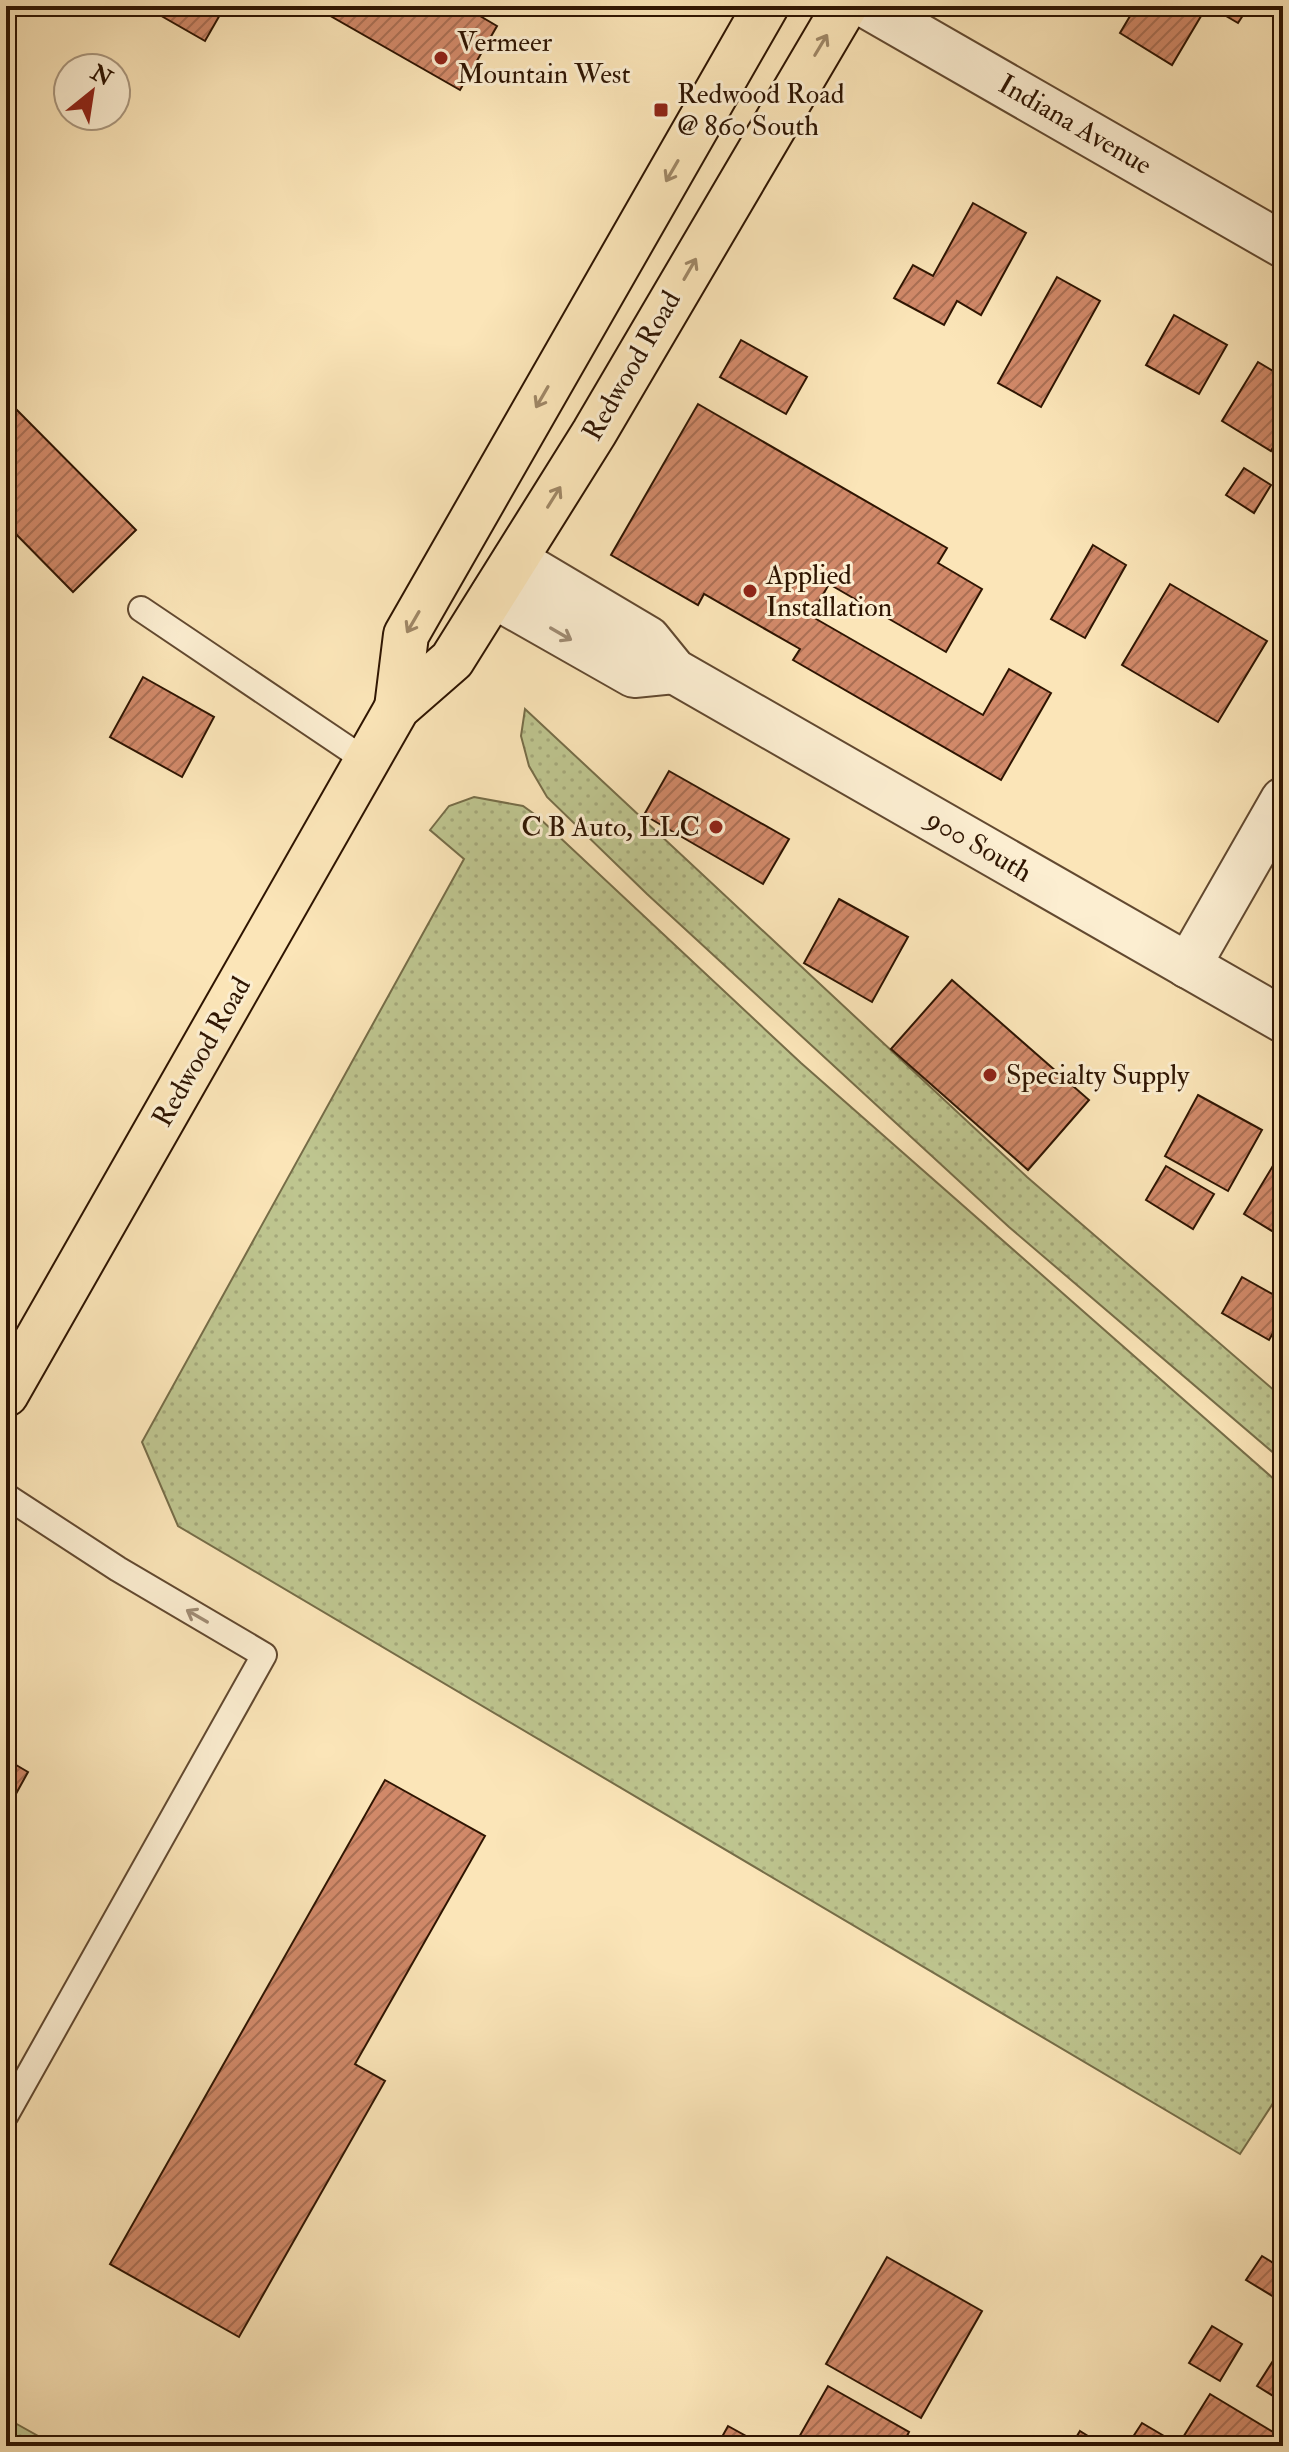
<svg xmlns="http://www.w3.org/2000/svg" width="1289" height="2452" font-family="'IM FELL Double Pica',serif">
  <defs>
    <pattern id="green-dots" width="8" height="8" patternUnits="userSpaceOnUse" patternTransform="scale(2)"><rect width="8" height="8" fill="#bec58f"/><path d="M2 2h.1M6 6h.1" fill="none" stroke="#a4a87a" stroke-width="1.8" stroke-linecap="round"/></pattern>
    <pattern id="building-hatch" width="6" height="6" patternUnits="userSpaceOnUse" patternTransform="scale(2)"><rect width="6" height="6" fill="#d18969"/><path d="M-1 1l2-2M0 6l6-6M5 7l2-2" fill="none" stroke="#aa6f54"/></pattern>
  </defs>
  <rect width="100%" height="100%" fill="#fbe5b8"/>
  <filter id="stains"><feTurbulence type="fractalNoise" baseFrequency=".0025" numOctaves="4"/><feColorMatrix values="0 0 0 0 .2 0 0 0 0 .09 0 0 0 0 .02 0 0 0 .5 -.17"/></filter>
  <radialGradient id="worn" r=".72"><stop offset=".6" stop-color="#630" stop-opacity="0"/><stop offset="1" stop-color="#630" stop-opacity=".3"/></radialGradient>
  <g fill="url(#green-dots)" stroke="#766d48" stroke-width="2">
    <path d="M525,709L1027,1177L1283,1398V1461L1009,1227L647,894L547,797L529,766L521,736Z"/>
    <path d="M474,797L523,806L537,816L801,1063L1283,1487V2088L1240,2154L178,1526L142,1442L464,859L430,830L449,806Z"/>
    <path d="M6,2418L56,2446H6Z"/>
  </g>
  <g fill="url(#building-hatch)" stroke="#2f1502" stroke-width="2">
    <path d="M144,6H225L205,41Z"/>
    <path d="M313,6H463L497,26L460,90Z"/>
    <path d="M1136,6H1207L1172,65L1120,33Z"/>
    <path d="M1209,6H1249L1238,23Z"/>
    <path d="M973,203L1026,233L981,315L957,301L944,325L894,298L913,265L933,276Z"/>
    <path d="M1057,277L1100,301L1041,407L998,383Z"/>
    <path d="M1174,315L1227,345L1199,394L1146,365Z"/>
    <path d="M741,340L807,377L786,414L720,377Z"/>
    <path d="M1258,362L1283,377V430L1271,451L1222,421Z"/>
    <path d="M6,399L136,530L73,592L6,524Z"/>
    <path d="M698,404L947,548L938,563L982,589L946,652L829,584L811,616L983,715L1009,669L1051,693L1001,780L793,660L800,649L704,594L698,605L611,555Z"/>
    <path d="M1244,468L1271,485L1254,513L1226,495Z"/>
    <path d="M1093,545L1126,565L1085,638L1051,619Z"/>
    <path d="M1170,584L1267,641L1218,722L1122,665Z"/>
    <path d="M143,677L214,717L182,777L110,737Z"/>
    <path d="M669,771L789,839L763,884L644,815Z"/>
    <path d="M839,899L908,937L872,1002L804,963Z"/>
    <path d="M952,980L1089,1100L1028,1170L891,1049Z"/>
    <path d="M1198,1095L1262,1130L1228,1191L1165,1156Z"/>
    <path d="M1283,1149V1225L1277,1234L1244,1214Z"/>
    <path d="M1166,1166L1214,1194L1193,1229L1146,1200Z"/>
    <path d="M1242,1277L1283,1300V1315L1269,1340L1222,1313Z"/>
    <path d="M6,1759L28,1772L6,1812Z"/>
    <path d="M385,1780L485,1836L355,2064L385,2081L239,2337L110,2264Z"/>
    <path d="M1262,2256L1283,2269V2294L1279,2300L1246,2280Z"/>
    <path d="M887,2257L982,2311L921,2418L826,2364Z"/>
    <path d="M1212,2326L1242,2344L1220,2381L1189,2363Z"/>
    <path d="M1283,2345V2402L1257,2386Z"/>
    <path d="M828,2386L909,2432L902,2446H794Z"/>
    <path d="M1210,2394L1283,2438L1280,2446H1193L1182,2439Z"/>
    <path d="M1142,2423L1181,2446H1127Z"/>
    <path d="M728,2426L764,2446H717Z"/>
    <path d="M1080,2431L1104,2446H1071Z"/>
  </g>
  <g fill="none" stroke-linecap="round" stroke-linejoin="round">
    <defs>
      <g id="service">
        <path d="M141,609L368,762"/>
        <path d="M6,1496L118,1569L264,1655L6,2115"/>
      </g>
      <g id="minor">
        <path d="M515,560L648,639L674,671L1283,1020"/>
        <path d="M493,595L634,675L674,671"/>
        <path d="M1188,966L1283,800"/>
      </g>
      <path id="tertiary" d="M867,6L1283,245"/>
      <g id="primary">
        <path d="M397,708L406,635L766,6"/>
        <path d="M6,1394L397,708L452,660L594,433L845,6"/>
      </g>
    </defs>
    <use href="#service" stroke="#624930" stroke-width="28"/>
    <use href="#minor" stroke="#624930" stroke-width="48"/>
    <use href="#tertiary" stroke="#624930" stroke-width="48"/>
    <use href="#primary" stroke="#2f1502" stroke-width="48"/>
    <use href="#service" stroke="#fceed1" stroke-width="24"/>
    <use href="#minor" stroke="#fceed1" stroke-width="44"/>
    <use href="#tertiary" stroke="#fceed1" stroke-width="44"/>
    <use href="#primary" stroke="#fbe5b8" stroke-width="44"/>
  </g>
  <defs><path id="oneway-shaft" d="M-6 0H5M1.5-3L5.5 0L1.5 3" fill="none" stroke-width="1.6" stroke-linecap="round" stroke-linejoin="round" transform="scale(2)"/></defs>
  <g stroke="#9f8766">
    <use href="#oneway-shaft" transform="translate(821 45) rotate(-59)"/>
    <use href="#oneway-shaft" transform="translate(672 171) rotate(120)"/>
    <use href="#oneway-shaft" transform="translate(690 269) rotate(-60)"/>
    <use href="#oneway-shaft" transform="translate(542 397) rotate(120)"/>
    <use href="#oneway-shaft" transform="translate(554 497) rotate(-58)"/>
    <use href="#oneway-shaft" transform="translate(413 622) rotate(120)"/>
  </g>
  <g stroke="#a08c74">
    <use href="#oneway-shaft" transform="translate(561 634) rotate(30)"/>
    <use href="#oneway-shaft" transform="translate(197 1616) rotate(-150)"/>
  </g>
  <g fill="#8f2418" stroke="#fceed1" stroke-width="3">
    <circle cx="441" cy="58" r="8"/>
    <rect x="653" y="102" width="16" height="16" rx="4"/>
    <circle cx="750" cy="591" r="8"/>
    <circle cx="716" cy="827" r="8"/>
    <circle cx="990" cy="1075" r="8"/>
  </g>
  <g text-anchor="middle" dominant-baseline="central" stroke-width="6" stroke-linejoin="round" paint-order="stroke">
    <g font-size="28" fill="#2f1502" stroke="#fceed1" text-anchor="start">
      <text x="457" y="42">Vermeer<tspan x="457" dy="32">Mountain West</tspan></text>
      <text x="677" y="94">Redwood Road<tspan x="677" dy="32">@ 860 South</tspan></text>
      <text x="766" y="575">Applied<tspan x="766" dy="32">Installation</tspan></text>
      <text x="700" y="827" text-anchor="end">C B Auto, LLC</text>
      <text x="1006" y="1075">Specialty Supply</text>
    </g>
    <g font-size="28" fill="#2f1502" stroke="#fceed1">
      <text transform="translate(1075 125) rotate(30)">Indiana Avenue</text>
      <text transform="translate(632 366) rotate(-60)">Redwood Road</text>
      <text transform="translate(979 846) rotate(30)">900 South</text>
      <text transform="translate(202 1052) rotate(-60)">Redwood Road</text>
    </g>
  </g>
  <rect width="1289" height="2452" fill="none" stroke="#fbe5b8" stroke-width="32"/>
  <rect x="8" y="8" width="1273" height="2436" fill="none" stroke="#2f1502" stroke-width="4"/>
  <rect x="16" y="16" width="1257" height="2420" fill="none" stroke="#2f1502" stroke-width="2"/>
  <g transform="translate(92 92) rotate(30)"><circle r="38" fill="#fceed1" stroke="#aa977e" stroke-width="2"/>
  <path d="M0-6L14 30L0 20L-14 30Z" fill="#8f2418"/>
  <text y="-12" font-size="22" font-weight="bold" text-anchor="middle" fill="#2f1502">N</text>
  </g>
  <rect width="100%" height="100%" filter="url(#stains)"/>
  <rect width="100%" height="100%" fill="url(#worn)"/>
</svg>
